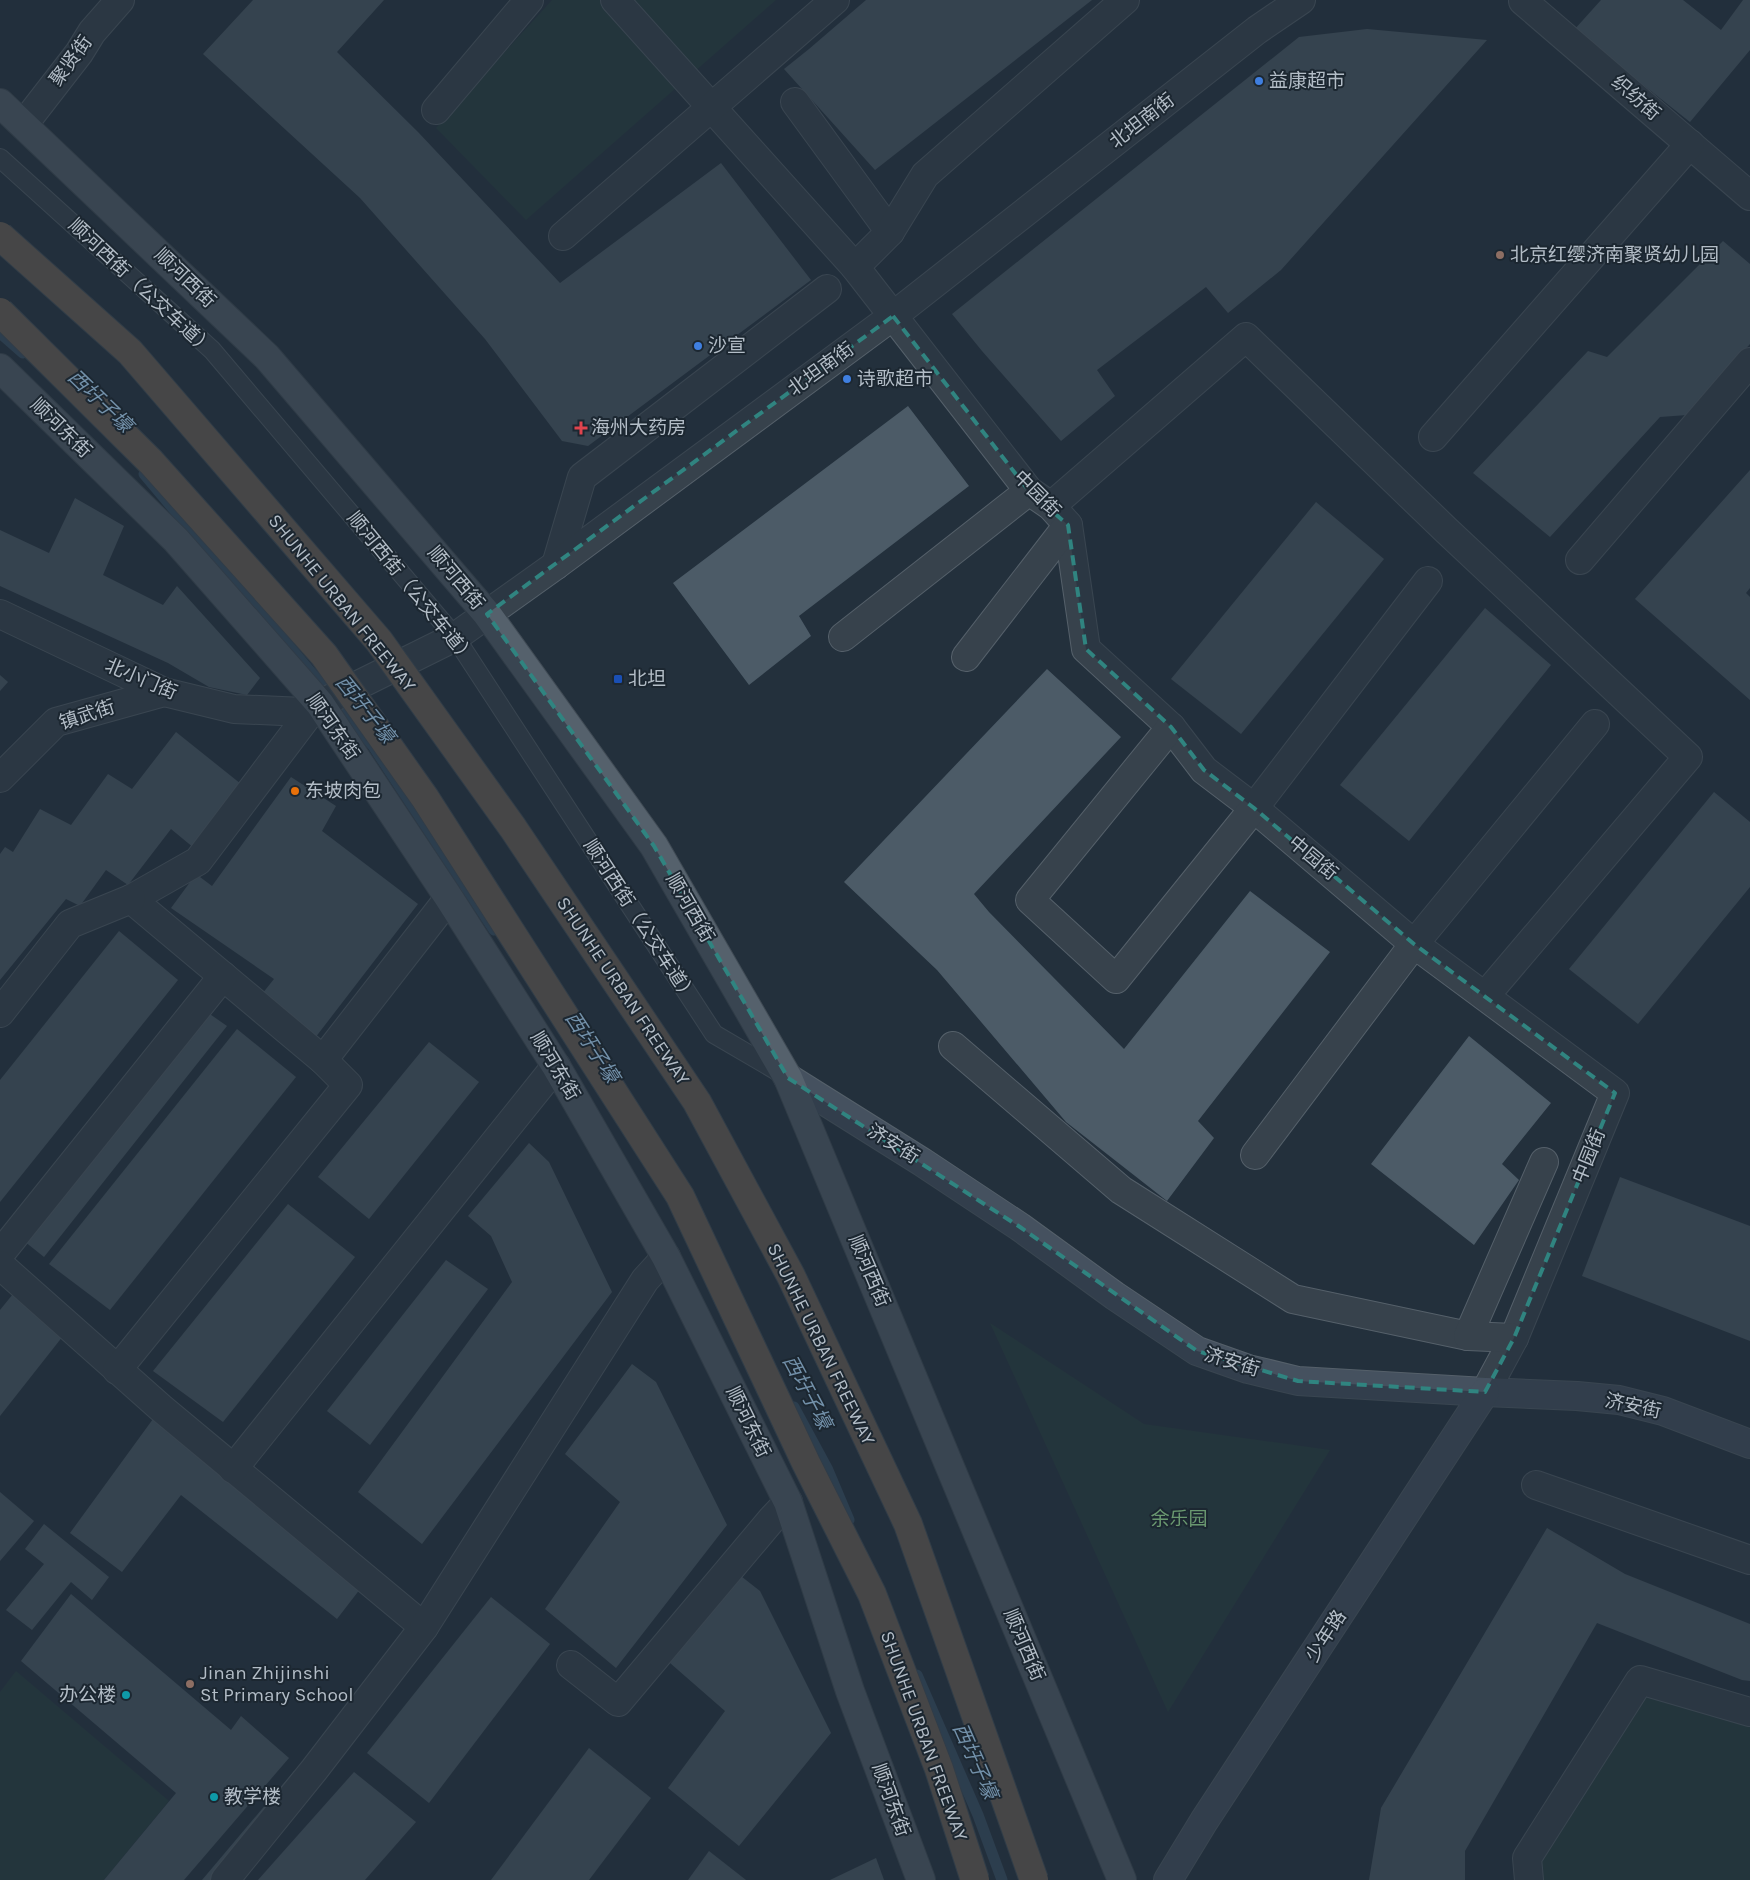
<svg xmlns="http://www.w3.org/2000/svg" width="1750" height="1880" font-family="Karla,'Noto Sans SC',sans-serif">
  <rect width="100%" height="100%" fill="#23303c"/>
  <g fill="#253c3d">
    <path d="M552,0H776L526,220L436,128Z"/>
    <path d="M990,1323L1144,1424L1330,1450L1168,1712Z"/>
    <path d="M16,1671L169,1801L104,1880H0V1692Z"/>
    <path d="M1640,1680L1750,1712V1880H1529Z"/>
  </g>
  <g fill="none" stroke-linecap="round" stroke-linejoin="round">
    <g stroke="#395065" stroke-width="11">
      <path d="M0,333L23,353"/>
      <path d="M144,474L373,746L494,930"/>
      <path d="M794,1407L827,1468L849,1520"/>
      <path d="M917,1675L978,1815L1002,1880"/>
    </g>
  </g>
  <g fill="#4c5b67">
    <path d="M253,0H384L337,52L418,132L560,283L721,163L811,280L588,446L562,441L485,339L360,198L203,54Z"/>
    <path d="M866,0H1092L875,170L784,69L809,49Z"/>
    <path d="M1601,0H1683L1721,30L1743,0H1750V50L1690,122L1574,30Z"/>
    <path d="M1367,29L1487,40L1281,270L1228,313L1206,287L1097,370L1115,396L1061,441L982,351L952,314L1299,37Z"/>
    <path d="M1723,241L1750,264V344L1687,415L1660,417L1550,537L1473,473L1588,351L1607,357Z"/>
    <path d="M908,406L969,486L799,616L811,636L749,685L673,583Z"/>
    <path d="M1750,470V588L1746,593L1750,597V700L1635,599Z"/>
    <path d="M75,498L124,526L103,575L163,605L177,586L260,678L247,695L209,687L168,663L0,586V530L49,553Z"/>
    <path d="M1316,502L1384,559L1241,734L1171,679Z"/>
    <path d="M1485,608L1551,665L1409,841L1340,785Z"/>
    <path d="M1047,669L1121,737L974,894L989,912L1124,1049L1250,891L1330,952L1198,1121L1214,1138L1167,1201L1066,1122L937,970L844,882Z"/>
    <path d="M0,675L8,682L0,691Z"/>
    <path d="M176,732L241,784L194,848L171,829L128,885L106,870L80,906L66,899L0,980V854L5,847L13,852L40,809L71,825L108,774L132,789Z"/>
    <path d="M291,777L336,806L322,831L418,904L315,1038L262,994L274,979L171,908L196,874L212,886Z"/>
    <path d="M1714,792L1750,822V887L1638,1024L1569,969Z"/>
    <path d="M119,931L178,980L0,1202V1080Z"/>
    <path d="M204,1010L227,1026L44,1257L19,1237Z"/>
    <path d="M237,1029L296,1077L110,1310L49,1264Z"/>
    <path d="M1469,1036L1551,1103L1502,1164L1519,1180L1474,1245L1371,1164Z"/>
    <path d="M429,1042L479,1082L369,1219L318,1177Z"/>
    <path d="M529,1143L549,1162L612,1292L422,1544L358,1492L512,1282L491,1236L468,1216Z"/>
    <path d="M1620,1177L1750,1226V1341L1582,1276Z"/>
    <path d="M288,1204L355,1257L223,1422L153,1371Z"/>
    <path d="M446,1260L488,1289L370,1445L327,1411Z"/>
    <path d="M13,1294L63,1336L0,1416V1310Z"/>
    <path d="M632,1364L656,1382L727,1525L616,1668L545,1609L620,1502L565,1454Z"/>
    <path d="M161,1408L367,1580L337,1619L181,1495L122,1572L70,1533Z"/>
    <path d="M0,1492L34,1521L0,1561Z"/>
    <path d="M44,1524L109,1577L92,1600L71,1582L32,1630L6,1610L44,1564L25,1549Z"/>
    <path d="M1547,1528L1625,1574L1750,1624V1681L1742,1680L1597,1623L1465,1851V1880H1369L1381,1808Z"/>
    <path d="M737,1573L760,1591L831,1733L739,1846L668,1788L725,1711L670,1663Z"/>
    <path d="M71,1594L231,1730L241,1716L289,1758L184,1880H104L176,1793L21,1661Z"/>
    <path d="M491,1597L550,1644L429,1803L367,1753Z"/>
    <path d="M589,1748L651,1798L589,1880H491Z"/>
    <path d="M294,1771L301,1778L215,1880H202Z"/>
    <path d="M354,1772L416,1822L365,1880H258Z"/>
    <path d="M709,1851L746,1880H688Z"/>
    <path d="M876,1858L884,1880H830Z"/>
  </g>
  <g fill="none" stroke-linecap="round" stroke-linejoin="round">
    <defs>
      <path id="lane" d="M0,158L212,350L455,637L714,1034L784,1075"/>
      <g id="street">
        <path d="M615,0L855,267L1029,491L1051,506L1068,525L1086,649L1171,727L1204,770L1254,808L1414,944L1615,1093L1514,1338L1485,1392"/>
        <path d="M1523,1L1750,196"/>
        <path d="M795,102L890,232L855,267"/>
        <path d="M436,110L529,0"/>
        <path d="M24,124L79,53L92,32L120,0"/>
        <path d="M890,232L925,175L1125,0"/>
        <path d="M563,236L835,0"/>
        <path d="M1433,437L1690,144"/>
        <path d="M1051,506L1246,337L1446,530L1688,757L1485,996"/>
        <path d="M1580,560L1750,362"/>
        <path d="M556,565L582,477L827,289"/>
        <path d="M0,614L164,692L234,709L304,712L320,704L455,637L556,565L893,316L1257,30L1301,0"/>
        <path d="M843,637L1029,491"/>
        <path d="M966,657L1068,525"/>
        <path d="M320,704L306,718L198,861L131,899L323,1060"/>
        <path d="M1171,727L1030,900L1116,979L1254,808L1428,581"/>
        <path d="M0,778L56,722L164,692"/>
        <path d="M0,1013L70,924L131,899"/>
        <path d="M953,1046L1121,1190L1293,1299L1468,1336"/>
        <path d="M1255,1155L1414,944L1595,724"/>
        <path d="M0,1254L223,976"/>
        <path d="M0,1265L161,1408L424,1627L314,1770L225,1880"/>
        <path d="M1514,1338L1468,1336L1544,1162"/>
        <path d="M117,1370L348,1085L323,1060L449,898"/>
        <path d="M233,1469L556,1066"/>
        <path d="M1536,1485L1750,1560"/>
        <path d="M424,1627L645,1280L666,1257"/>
        <path d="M571,1665L618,1702L772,1519L788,1502"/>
        <path d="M1529,1880L1527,1858L1640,1680L1750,1712"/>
      </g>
      <g id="secondary">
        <path d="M788,1078L922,1162L1020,1227L1115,1296L1197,1351L1248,1369L1298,1381L1485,1392L1577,1396L1619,1400L1663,1411L1750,1444"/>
        <path d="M1168,1880L1204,1821L1485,1392"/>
      </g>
      <g id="primary">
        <path d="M0,103L267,357L487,614L654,846L788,1078L1122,1880"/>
        <path d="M0,368L176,540L320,704L449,898L556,1066L666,1257L788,1502L850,1691L921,1880"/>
      </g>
    </defs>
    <use href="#lane" stroke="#55606a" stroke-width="20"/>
    <use href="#street" stroke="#55606a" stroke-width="30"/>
    <use href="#secondary" stroke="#55606a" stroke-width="30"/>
    <use href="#primary" stroke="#404b55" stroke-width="30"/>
    <use href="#lane" stroke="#37424c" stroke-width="18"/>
    <use href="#street" stroke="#37424c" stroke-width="28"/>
    <use href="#secondary" stroke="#45515f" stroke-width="28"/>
    <use href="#primary" stroke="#55616c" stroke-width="28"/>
    <defs>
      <g id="highway-bridge">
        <path d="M0,236L130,352L379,641L513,828L697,1102L791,1276L908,1524L1034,1880"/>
        <path d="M0,312L151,462L324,655L425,798L680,1196L806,1463L872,1594L939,1769L975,1880"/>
      </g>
    </defs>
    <use href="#highway-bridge" stroke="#424d57" stroke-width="30" stroke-linecap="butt"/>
    <use href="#highway-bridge" stroke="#726354" stroke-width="28"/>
  </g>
  <path d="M0 0H1750V1880H0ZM893,316L1029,491L1068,525L1086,649L1171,727L1204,770L1254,808L1414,944L1615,1093L1514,1338L1485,1392L1298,1381L1197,1351L1020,1227L788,1078L654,846L487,614Z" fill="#23303c" fill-opacity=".55" fill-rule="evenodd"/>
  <path fill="none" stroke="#308480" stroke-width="4" stroke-dasharray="10 6" stroke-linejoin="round" d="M893,316L1029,491L1068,525L1086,649L1171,727L1204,770L1254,808L1414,944L1615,1093L1514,1338L1485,1392L1298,1381L1197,1351L1020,1227L788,1078L654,846L487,614Z"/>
  <g fill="#3f7fe0" stroke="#1c2731" stroke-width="2">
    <circle cx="1259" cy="81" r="5"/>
    <circle cx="698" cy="346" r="5"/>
    <circle cx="847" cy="379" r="5"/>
  </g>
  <g fill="#8d6e63" stroke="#1c2731" stroke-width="2">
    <circle cx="1500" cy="255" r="5"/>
    <circle cx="190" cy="1684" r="5"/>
  </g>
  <path fill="#e0444e" stroke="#1c2731" stroke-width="2" d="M578.5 420.5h5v5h5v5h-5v5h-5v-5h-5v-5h5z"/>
  <rect fill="#1a4fb4" stroke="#1c2731" stroke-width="2" x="613" y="674" width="10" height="10" rx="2.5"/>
  <circle fill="#e8710a" stroke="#1c2731" stroke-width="2" cx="295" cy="791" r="5"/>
  <g fill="#0f9aa8" stroke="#1c2731" stroke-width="2">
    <circle cx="126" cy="1695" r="5"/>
    <circle cx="214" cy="1797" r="5"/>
  </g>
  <g text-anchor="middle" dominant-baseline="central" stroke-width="4" stroke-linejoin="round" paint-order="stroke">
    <g font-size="19" fill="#b3bdc7" stroke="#1c2731">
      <text transform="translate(71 61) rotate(-54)">聚贤街</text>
      <text transform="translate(1636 98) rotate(41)">织纺街</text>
      <text transform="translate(1142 121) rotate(-38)">北坦南街</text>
      <text transform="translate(185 278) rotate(44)">顺河西街</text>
      <text transform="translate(141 287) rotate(43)">顺河西街（公交车道）</text>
      <text transform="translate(821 369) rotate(-36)">北坦南街</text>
      <text transform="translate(61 428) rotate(44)">顺河东街</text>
      <text transform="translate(1037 494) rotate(45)">中园街</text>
      <text transform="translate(456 578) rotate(50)">顺河西街</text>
      <text transform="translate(411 588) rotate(51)">顺河西街（公交车道）</text>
      <text transform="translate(342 603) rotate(51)">SHUNHE URBAN FREEWAY</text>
      <text transform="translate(141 679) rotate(23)">北小门街</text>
      <text transform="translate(87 715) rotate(-18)">镇武街</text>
      <text transform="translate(333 727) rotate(55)">顺河东街</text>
      <text transform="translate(1313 858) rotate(40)">中园街</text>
      <text transform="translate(690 908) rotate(60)">顺河西街</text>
      <text transform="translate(640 921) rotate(57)">顺河西街（公交车道）</text>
      <text transform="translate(623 991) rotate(56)">SHUNHE URBAN FREEWAY</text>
      <text transform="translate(555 1066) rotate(59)">顺河东街</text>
      <text transform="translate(893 1144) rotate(32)">济安街</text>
      <text transform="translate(1589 1156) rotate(-68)">中园街</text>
      <text transform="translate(869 1271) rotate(67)">顺河西街</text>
      <text transform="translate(821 1344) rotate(64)">SHUNHE URBAN FREEWAY</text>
      <text transform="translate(1232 1362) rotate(17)">济安街</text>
      <text transform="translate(1633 1406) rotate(12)">济安街</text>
      <text transform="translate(748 1422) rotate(64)">顺河东街</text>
      <text transform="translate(1326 1636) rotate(-57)">少年路</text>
      <text transform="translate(1024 1645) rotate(67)">顺河西街</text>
      <text transform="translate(924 1736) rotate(70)">SHUNHE URBAN FREEWAY</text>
      <text transform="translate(891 1800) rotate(70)">顺河东街</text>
    </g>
    <g font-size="19" fill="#b3bdc7" stroke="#1c2731" text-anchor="start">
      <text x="1269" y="81">益康超市</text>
      <text x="1510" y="255">北京红缨济南聚贤幼儿园</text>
      <text x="708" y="346">沙宣</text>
      <text x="857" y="379">诗歌超市</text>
      <text x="591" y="428">海州大药房</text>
      <text x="628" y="679">北坦</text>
      <text x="305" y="791">东坡肉包</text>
      <text x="200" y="1673">Jinan Zhijinshi<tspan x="200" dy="22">St Primary School</tspan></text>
      <text x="116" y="1695" text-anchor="end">办公楼</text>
      <text x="224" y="1797">教学楼</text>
    </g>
    <g font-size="19" fill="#6a9870" stroke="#1c2731">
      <text x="1179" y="1519">余乐园</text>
    </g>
    <g font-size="20" font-style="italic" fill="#7391aa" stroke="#1c2731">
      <text transform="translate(100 401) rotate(44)">西圩子壕</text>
      <text transform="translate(365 709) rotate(51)">西圩子壕</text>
      <text transform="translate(592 1047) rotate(57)">西圩子壕</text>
      <text transform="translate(807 1392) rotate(62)">西圩子壕</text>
      <text transform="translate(975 1761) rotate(66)">西圩子壕</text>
    </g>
  </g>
</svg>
